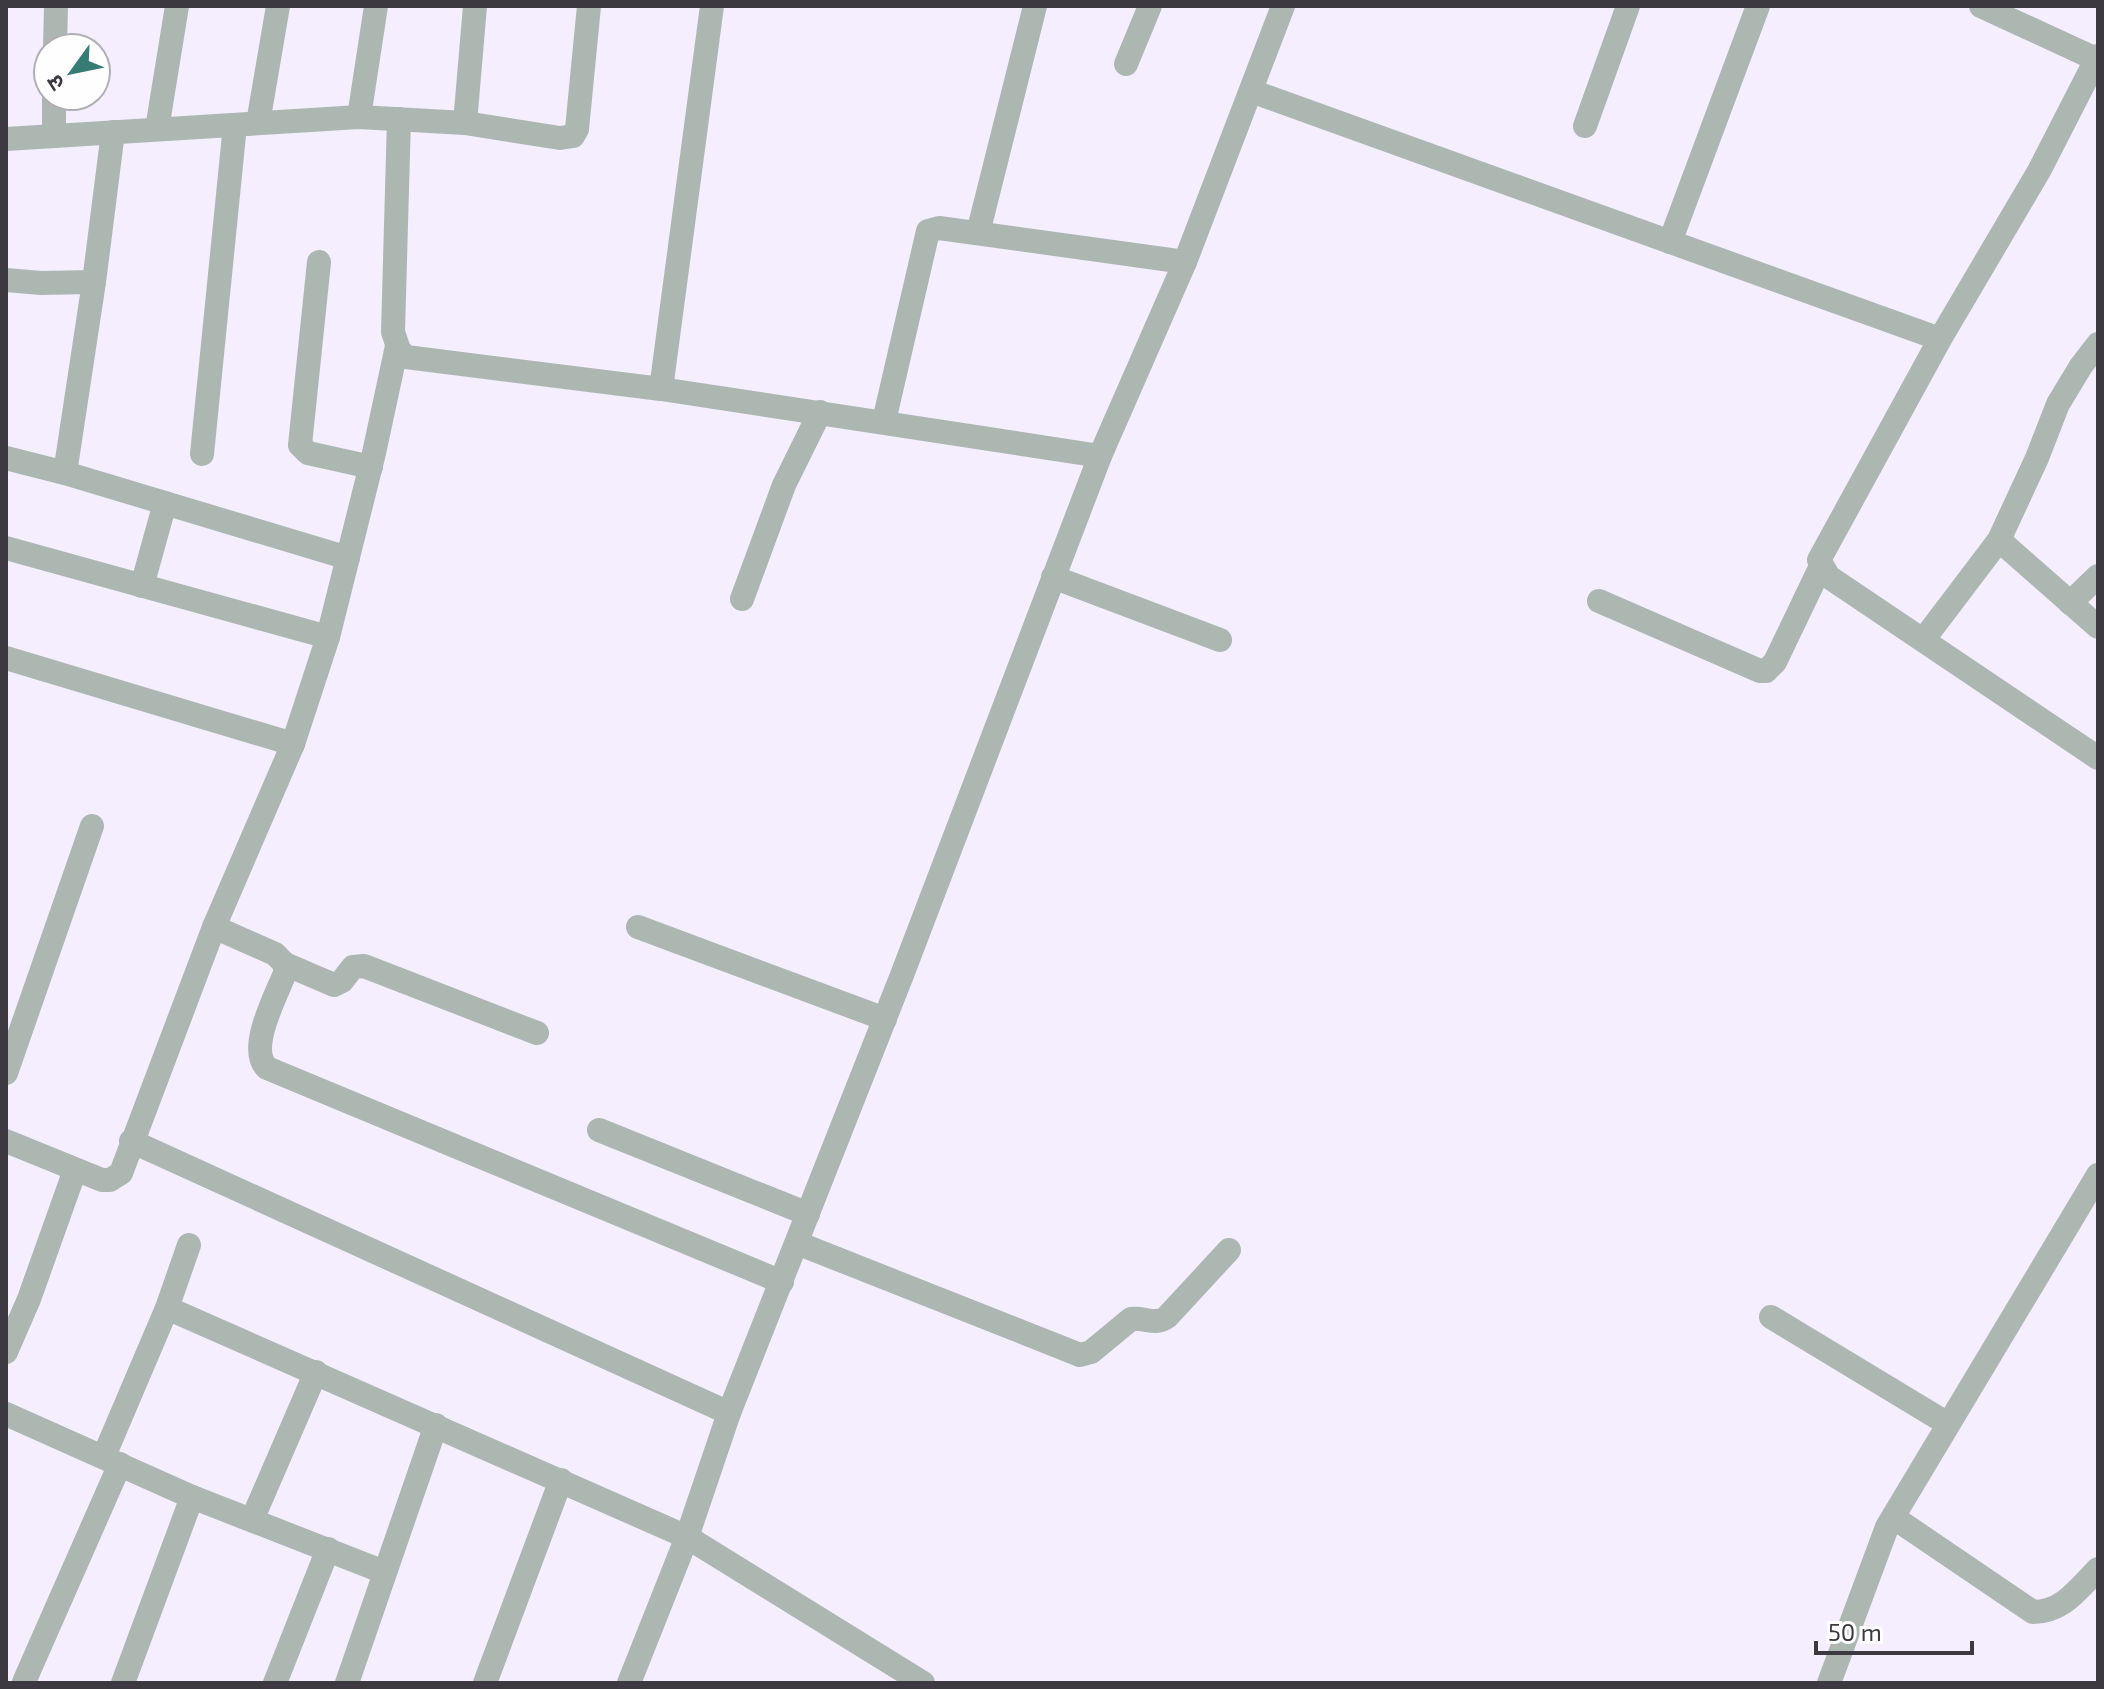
<svg xmlns="http://www.w3.org/2000/svg" width="2104" height="1689" font-family="'Exo 2','Noto Sans Devanagari',sans-serif">
  <rect width="100%" height="100%" fill="#f4eefe"/>
  <g fill="none" stroke-linecap="round" stroke-linejoin="round">
    <g stroke="#adb7b2" stroke-width="24">
      <path d="M1981,6L2098,60"/>
      <path d="M55,48L56,6"/>
      <path d="M2098,56L2039,171L1940,339L1819,560L1829,577L2098,758"/>
      <path d="M1126,64L1150,6"/>
      <path d="M1251,91L1940,339"/>
      <path d="M359,117L376,6"/>
      <path d="M399,119L393,332L399,350L406,357L661,389L1100,456"/>
      <path d="M258,123L278,6"/>
      <path d="M465,123L475,6"/>
      <path d="M1585,126L1628,6"/>
      <path d="M157,129L177,6"/>
      <path d="M54,136V96"/>
      <path d="M6,139L359,117L465,123L560,138L573,136L577,129L589,6"/>
      <path d="M978,233L1035,6"/>
      <path d="M1670,242L1758,6"/>
      <path d="M319,262L300,445L308,453L371,467"/>
      <path d="M6,280L41,283L94,282"/>
      <path d="M661,389L712,6"/>
      <path d="M884,421L928,231L939,228L1185,262"/>
      <path d="M202,454L235,125"/>
      <path d="M6,458L65,473L348,558"/>
      <path d="M65,473L94,282L113,132"/>
      <path d="M1999,540L2098,627"/>
      <path d="M6,548L328,637"/>
      <path d="M1053,577L1220,640"/>
      <path d="M142,586L165,503"/>
      <path d="M742,599L784,485L820,412"/>
      <path d="M1599,601L1760,671H1766L1775,662L1821,566"/>
      <path d="M2070,603L2098,576"/>
      <path d="M1924,639L1999,540L2037,458L2058,404L2081,366L2098,344"/>
      <path d="M6,658L293,744"/>
      <path d="M214,927L275,954L285,964V973C276,996 247,1049 267,1068L782,1282"/>
      <path d="M638,927L885,1019"/>
      <path d="M285,964L334,985L342,981L353,967L364,966L537,1033"/>
      <path d="M6,1073L92,826"/>
      <path d="M599,1130L808,1214"/>
      <path d="M6,1141L102,1180H110L121,1173L214,927L293,744L328,637L374,453L397,346"/>
      <path d="M131,1141L729,1413"/>
      <path d="M797,1243L1080,1355L1091,1352L1131,1319C1145,1317 1155,1326 1167,1317L1229,1250"/>
      <path d="M167,1308L687,1537L923,1683"/>
      <path d="M1771,1317L1948,1424"/>
      <path d="M6,1352L29,1299L75,1170"/>
      <path d="M6,1414L192,1497L384,1572"/>
      <path d="M104,1456L167,1308L189,1245"/>
      <path d="M1893,1517L2033,1612C2063,1612 2078,1589 2098,1569"/>
      <path d="M252,1520L316,1372"/>
      <path d="M24,1682L120,1464"/>
      <path d="M123,1683L192,1497"/>
      <path d="M275,1683L328,1549"/>
      <path d="M347,1683L436,1425"/>
      <path d="M485,1683L561,1480"/>
      <path d="M629,1683L687,1537L729,1413L902,975L1100,456L1185,262L1283,6"/>
      <path d="M1829,1683L1887,1527L2098,1175"/>
    </g>
  </g>
  <rect width="2104" height="1689" fill="none" stroke="#3c3940" stroke-width="16"/>
  <g transform="translate(72 72) rotate(237)"><circle r="38" fill="#fefefe" stroke="#b0afb2" stroke-width="2"/>
  <path d="M0-6L14 30L0 20L-14 30Z" fill="#357c74"/>
  <text y="-12" font-size="22" font-weight="bold" text-anchor="middle" fill="#3c3940">उ</text>
  </g>
  <path d="M1816 1641v12h156v-12" fill="none" stroke="#3c3940" stroke-width="4"/>
  <text x="1828" y="1641" font-size="24" fill="#3c3940" stroke="#fefefe" stroke-width="6" paint-order="stroke">50 m</text>
</svg>
